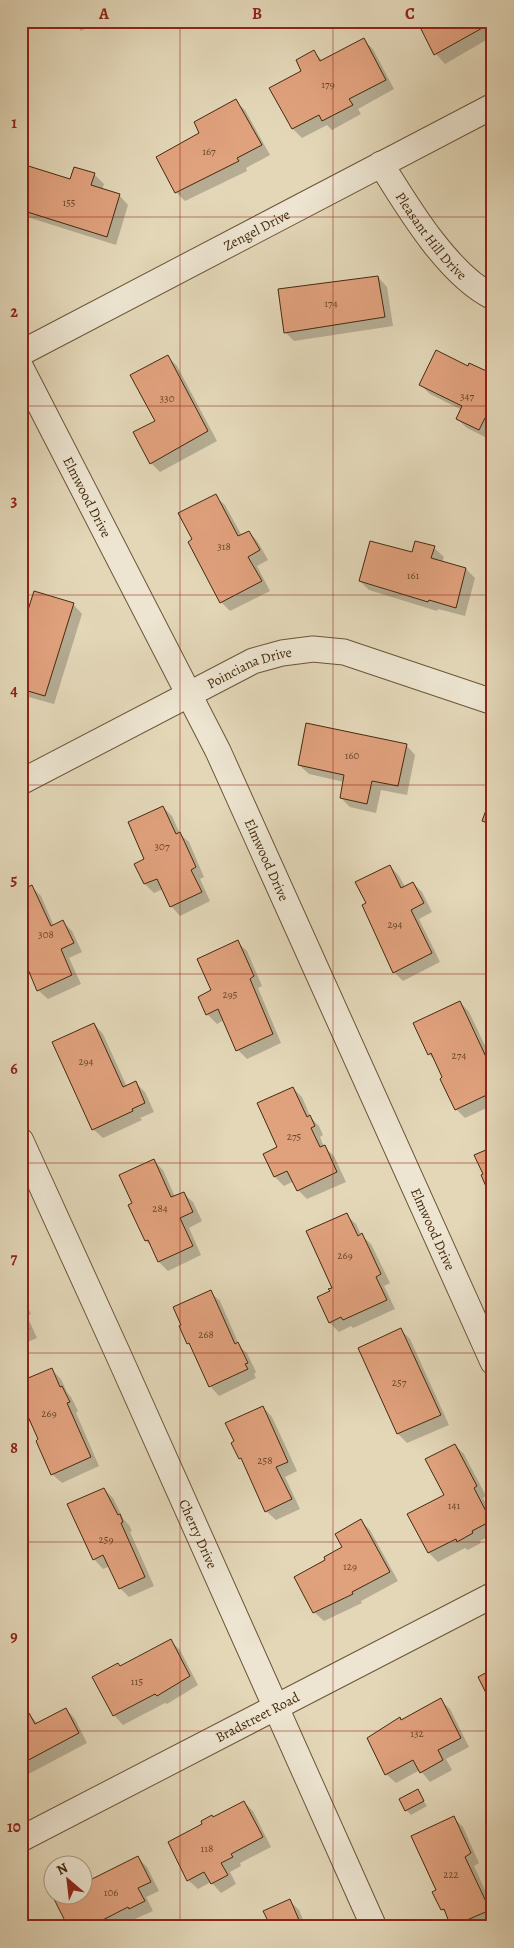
<svg xmlns="http://www.w3.org/2000/svg" width="514" height="1948" font-family="Alegreya,serif">
  <rect width="100%" height="100%" fill="#e3d7b8"/>
  <filter id="stains"><feTurbulence type="fractalNoise" baseFrequency=".004" numOctaves="4"/><feColorMatrix values="0 0 0 0 .2 0 0 0 0 .09 0 0 0 0 .02 0 0 0 .5 -.17"/></filter>
  <radialGradient id="worn" r=".72"><stop offset=".6" stop-color="#630" stop-opacity="0"/><stop offset="1" stop-color="#630" stop-opacity=".3"/></radialGradient>
  <g fill="#0003">
    <path d="M72,21H99L81,31Z"/>
    <path d="M418,21H493V36L445,64L436,54Z"/>
    <path d="M364,40L373,49L394,89L358,109L361,114L332,130L327,125L302,138L293,129L271,89L303,72L314,52L323,61Z"/>
    <path d="M235,101L245,110L270,155L246,168L247,171L185,201L176,192L201,133Z"/>
    <path d="M22,165L71,180L94,174L104,184L102,190L119,195L128,205L116,245L21,215Z"/>
    <path d="M378,277L387,287L393,326L294,341L285,332Z"/>
    <path d="M168,357L177,366L217,441L160,472L151,463Z"/>
    <path d="M468,367L493,375V429L489,439L467,428L457,419L462,410L430,394L421,385Z"/>
    <path d="M215,496L225,505L242,536L249,532L258,542L268,560L257,566L270,591L230,611L221,602L194,540Z"/>
    <path d="M434,548L444,557L442,562L466,569L475,578L465,616L438,609L437,611L369,590L360,581L412,554Z"/>
    <path d="M73,604L82,614L54,704L21,695V636Z"/>
    <path d="M406,745L415,755L407,795L381,790L376,813L350,807L341,798L344,782L309,774L299,765Z"/>
    <path d="M493,795V830L484,821Z"/>
    <path d="M163,807L172,816L180,834L189,842L204,877L200,879L210,901L180,916L171,906L163,889L154,893L145,884L136,864L146,859Z"/>
    <path d="M390,866L399,876L405,887L413,883L422,892L432,912L419,919L440,962L403,981L394,972L367,904Z"/>
    <path d="M32,887L41,896L54,926L63,922L72,931L82,952L69,958L81,984L48,999L38,990L33,977L23,968Z"/>
    <path d="M237,942L247,951L262,986L258,988L281,1043L247,1059L238,1050L224,1020L217,1024L207,1014L199,997L212,991Z"/>
    <path d="M460,1002L469,1012L491,1058L493,1057V1105L465,1118L456,1109L436,1062L429,1054Z"/>
    <path d="M94,1024L103,1034L127,1087L136,1083L145,1092L154,1112L140,1118L142,1120L103,1138L93,1129Z"/>
    <path d="M293,1088L302,1097L311,1118L319,1126L323,1135L320,1137L324,1147L334,1156L346,1182L307,1199L298,1190L294,1181L284,1186L275,1177L265,1154L279,1148Z"/>
    <path d="M154,1161L163,1170L175,1197L183,1193L193,1202L202,1221L189,1228L201,1255L168,1271L159,1262L153,1248L146,1241L133,1204Z"/>
    <path d="M346,1215L356,1224L361,1235L371,1244L390,1283L384,1286L395,1309L353,1328L351,1326L339,1332L330,1323L319,1298L331,1292Z"/>
    <path d="M210,1292L220,1301L240,1347L247,1353L256,1372L254,1374L256,1378L219,1396L210,1386L193,1349L188,1343Z"/>
    <path d="M21,1294L31,1314L27,1316L37,1338L21,1345Z"/>
    <path d="M401,1330L410,1339L449,1425L407,1443L398,1434L359,1348Z"/>
    <path d="M51,1369L61,1379L67,1392L71,1397L78,1411L76,1413L99,1466L62,1483L52,1474L40,1440Z"/>
    <path d="M263,1407L272,1417L297,1471L285,1477L300,1509L276,1520L266,1511L244,1462L240,1458Z"/>
    <path d="M455,1445L464,1454L486,1496L483,1498L493,1517V1534L480,1541L481,1543L468,1550L465,1548L438,1562L429,1553L409,1515L446,1496Z"/>
    <path d="M104,1489L113,1498L124,1520L129,1525L132,1531L130,1532L154,1586L129,1597L120,1588L110,1566L103,1569L94,1559Z"/>
    <path d="M361,1521L370,1530L398,1581L361,1601L362,1603L324,1621L314,1612L326,1561L344,1548Z"/>
    <path d="M171,1641L180,1650L198,1685L167,1704L165,1703L123,1725L114,1715L120,1667Z"/>
    <path d="M440,1700L450,1709L469,1747L446,1759L452,1770L430,1782L420,1770L396,1783L386,1774L402,1721Z"/>
    <path d="M66,1709L75,1719L87,1743L21,1778V1718L29,1714L38,1724Z"/>
    <path d="M417,1791L427,1806L411,1815L406,1810Z"/>
    <path d="M244,1802L253,1811L271,1847L240,1863L241,1866L230,1872L236,1884L221,1893L211,1882L198,1889L188,1880L214,1819Z"/>
    <path d="M453,1817L463,1827L479,1863L474,1866L493,1908V1921L481,1927H453L448,1915L442,1909L437,1891Z"/>
    <path d="M138,1858L147,1867L159,1891L146,1897L153,1911L117,1927H70L56,1899L62,1896H82L90,1882Z"/>
    <path d="M289,1900L299,1910L306,1927H272Z"/>
  </g>
  <g fill="#e0a17d" stroke="#442a0e">
    <path d="M417,21H493V22L434,55Z"/>
    <path d="M364,38L386,80L349,99L353,105L322,121L319,115L292,129L269,88L301,71L296,60L314,50L320,61Z"/>
    <path d="M236,99L262,145L237,158L239,161L175,193L156,157L199,133L194,122Z"/>
    <path d="M22,164L70,179L74,167L95,173L91,185L120,194L107,237L21,210Z"/>
    <path d="M378,276L385,317L284,333L278,289Z"/>
    <path d="M436,350L468,366L469,363L493,374V421L485,418L479,430L456,419L462,406L419,385Z"/>
    <path d="M168,355L208,431L150,464L133,432L155,421L130,375Z"/>
    <path d="M216,494L238,536L249,531L260,550L248,557L262,581L220,603L188,542L192,539L178,513Z"/>
    <path d="M370,541L412,552L415,541L435,546L431,558L466,568L456,608L429,600L428,602L359,581Z"/>
    <path d="M34,591L74,603L45,696L21,689V632Z"/>
    <path d="M306,723L407,744L398,786L372,781L367,804L340,798L344,775L298,765Z"/>
    <path d="M493,791V825L482,821Z"/>
    <path d="M163,806L176,834L180,832L196,867L191,870L202,892L170,907L157,879L144,884L134,864L144,859L128,822Z"/>
    <path d="M390,865L401,888L413,882L424,903L411,910L432,953L393,973L362,905L366,903L355,882Z"/>
    <path d="M32,885L51,926L63,920L74,943L61,949L72,975L37,991L27,967L22,969L21,966V890Z"/>
    <path d="M238,940L254,976L250,979L273,1034L236,1051L218,1009L206,1015L198,997L211,990L197,959Z"/>
    <path d="M460,1001L487,1059L493,1056V1092L455,1110L440,1079L442,1077L431,1053L428,1055L413,1023Z"/>
    <path d="M94,1023L123,1087L136,1081L145,1103L132,1109L133,1111L92,1130L52,1042Z"/>
    <path d="M293,1087L307,1117L310,1115L315,1126L311,1128L320,1147L325,1145L337,1172L297,1191L287,1171L274,1177L263,1154L277,1147L257,1103Z"/>
    <path d="M493,1147V1196L490,1190L488,1191L481,1175L483,1174L474,1155Z"/>
    <path d="M154,1159L171,1197L184,1192L193,1212L180,1218L193,1246L158,1262L148,1240L145,1241L128,1205L132,1203L119,1175Z"/>
    <path d="M347,1213L358,1236L362,1233L381,1274L376,1277L387,1300L343,1320L341,1317L329,1323L317,1297L330,1291L328,1289L332,1288L306,1231Z"/>
    <path d="M211,1290L235,1344L238,1342L248,1363L245,1364L248,1369L209,1387L189,1343L187,1344L179,1326L181,1325L173,1307Z"/>
    <path d="M21,1313L29,1329L21,1332Z"/>
    <path d="M401,1328L441,1415L397,1434L358,1348Z"/>
    <path d="M52,1368L60,1387L62,1386L70,1402L67,1403L91,1457L51,1475L36,1441L38,1439L21,1401V1381Z"/>
    <path d="M263,1406L288,1462L276,1467L292,1499L265,1512L241,1458L239,1459L231,1443L234,1441L225,1423Z"/>
    <path d="M455,1444L477,1486L474,1488L491,1521L472,1531L473,1533L457,1542L456,1539L428,1553L407,1514L444,1495L425,1459Z"/>
    <path d="M104,1488L118,1515L120,1514L123,1522L121,1523L145,1577L119,1589L103,1555L93,1560L67,1504Z"/>
    <path d="M361,1519L390,1572L352,1592L353,1594L313,1613L294,1577L325,1560L324,1557L342,1547L335,1534Z"/>
    <path d="M171,1639L190,1676L157,1696L155,1694L113,1716L92,1677L118,1663L120,1666Z"/>
    <path d="M493,1669V1707L478,1677Z"/>
    <path d="M441,1698L461,1738L438,1750L443,1760L420,1773L413,1760L385,1775L367,1738L400,1717L401,1720Z"/>
    <path d="M66,1708L79,1733L21,1764V1717L29,1713L35,1724Z"/>
    <path d="M418,1789L424,1801L405,1811L399,1799Z"/>
    <path d="M244,1801L263,1837L231,1854L233,1857L221,1863L228,1875L211,1884L204,1872L187,1881L168,1842L202,1824L201,1821L212,1815L213,1817Z"/>
    <path d="M454,1816L471,1853L465,1857L490,1910L451,1927L444,1909L441,1910L432,1892L436,1890L411,1836Z"/>
    <path d="M138,1856L151,1882L138,1888L145,1901L129,1909L128,1907L89,1927H68L54,1899L60,1896H82V1882L89,1878L90,1880Z"/>
    <path d="M290,1899L302,1927H271L263,1911Z"/>
  </g>
  <g fill="none" stroke-linecap="round" stroke-linejoin="round">
    <defs>
      <g id="minor">
        <path id="s1" d="M381,164C407,206 448,275 493,297"/>
        <path id="s2" d="M21,353L493,106"/>
        <path id="s3" d="M21,368L218,751L493,1362"/>
        <path id="s4" d="M21,782L253,661L282,653L313,649L344,652L493,702"/>
        <path id="s5" d="M21,1141L118,1354L374,1927"/>
        <path id="s6" d="M21,1839L493,1595"/>
      </g>
    </defs>
    <use href="#minor" stroke="#6c5538" stroke-width="27"/>
    <use href="#minor" stroke="#ede5d1" stroke-width="25"/>
  </g>
  <path fill="none" stroke="#8f2418" stroke-width="1" stroke-opacity="0.55" d="M180,21V1927M333,21V1927M21,217H493M21,406H493M21,595H493M21,785H493M21,974H493M21,1163H493M21,1353H493M21,1542H493M21,1731H493"/>
  <g text-anchor="middle" dominant-baseline="central" stroke-width="4.5" stroke-linejoin="round" paint-order="stroke">
    <g font-size="11" fill="#6b482a">
      <text x="328" y="84">179</text>
      <text x="209" y="151">167</text>
      <text x="69" y="202">155</text>
      <text x="331" y="303">174</text>
      <text x="467" y="396">347</text>
      <text x="167" y="398">330</text>
      <text x="224" y="546">318</text>
      <text x="413" y="575">161</text>
      <text x="352" y="755">160</text>
      <text x="162" y="846">307</text>
      <text x="395" y="924">294</text>
      <text x="46" y="934">308</text>
      <text x="230" y="994">295</text>
      <text x="459" y="1055">274</text>
      <text x="86" y="1061">294</text>
      <text x="294" y="1136">275</text>
      <text x="160" y="1208">284</text>
      <text x="345" y="1255">269</text>
      <text x="206" y="1334">268</text>
      <text x="399" y="1382">257</text>
      <text x="49" y="1413">269</text>
      <text x="265" y="1460">258</text>
      <text x="454" y="1505">141</text>
      <text x="106" y="1539">259</text>
      <text x="350" y="1566">129</text>
      <text x="137" y="1681">115</text>
      <text x="417" y="1733">132</text>
      <text x="207" y="1848">118</text>
      <text x="451" y="1874">222</text>
      <text x="111" y="1892">106</text>
    </g>
    <g font-size="14" fill="#442a0e" stroke="#ede5d1">
      <text stroke="none"><textPath href="#s2" startOffset="266">Zengel Drive</textPath></text>
      <text stroke="none"><textPath href="#s1" startOffset="88">Pleasant Hill Drive</textPath></text>
      <text stroke="none"><textPath href="#s3" startOffset="145">Elmwood Drive</textPath></text>
      <text stroke="none"><textPath href="#s4" startOffset="256">Poinciana Drive</textPath></text>
      <text stroke="none"><textPath href="#s3" startOffset="550">Elmwood Drive</textPath></text>
      <text stroke="none"><textPath href="#s3" startOffset="955">Elmwood Drive</textPath></text>
      <text stroke="none"><textPath href="#s5" startOffset="431">Cherry Drive</textPath></text>
      <text stroke="none"><textPath href="#s6" startOffset="266">Bradstreet Road</textPath></text>
    </g>
  </g>
  <rect width="514" height="1948" fill="none" stroke="#e3d7b8" stroke-width="55"/>
  <g transform="translate(68 1880) rotate(332)"><circle r="24" fill="#ede5d1" stroke="#a99a83"/>
  <path d="M0-4L9 19L0 12L-9 19Z" fill="#8f2418"/>
  <text y="-8" font-size="14" font-weight="bold" text-anchor="middle" fill="#442a0e">N</text>
  </g>
  <rect x="28" y="28" width="458" height="1892" fill="none" stroke="#8f2418" stroke-width="2"/>
  <g font-size="16" text-anchor="middle" font-weight="bold" fill="#8f2418">
    <text x="104" y="19">A</text>
    <text x="257" y="19">B</text>
    <text x="410" y="19">C</text>
    <text x="14" y="128">1</text>
    <text x="14" y="317">2</text>
    <text x="14" y="506">3</text>
    <text x="14" y="696">4</text>
    <text x="14" y="885">5</text>
    <text x="14" y="1074">6</text>
    <text x="14" y="1264">7</text>
    <text x="14" y="1453">8</text>
    <text x="14" y="1642">9</text>
    <text x="14" y="1832">10</text>
  </g>
  <rect width="100%" height="100%" filter="url(#stains)"/>
  <rect width="100%" height="100%" fill="url(#worn)"/>
</svg>
